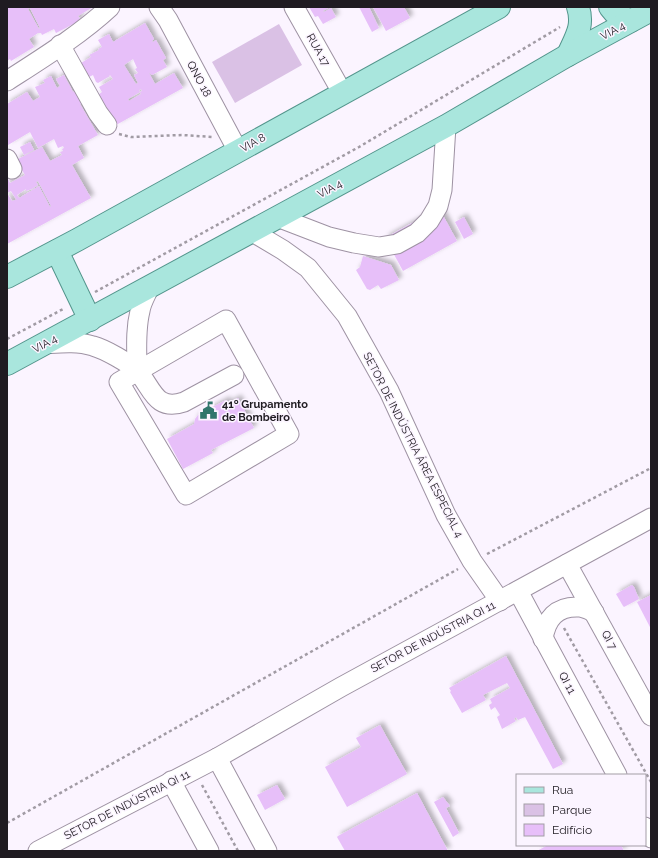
<svg xmlns="http://www.w3.org/2000/svg" width="658" height="858" font-family="Raleway,sans-serif">
  <defs>
    <filter id="shadow"><feDropShadow dx="3.5" dy="-3.5" stdDeviation="2" flood-color="#0004"/></filter>
  </defs>
  <rect width="100%" height="100%" fill="#fbf4ff"/>
  <path fill="#dac1e5" d="M279,24L302,65L235,103L212,62Z"/>
  <g fill="#e7bff9" fill-rule="evenodd" filter="url(#shadow)">
    <path d="M7,7H31L28,9L39,29L40,28L30,8L32,7H93L78,16L81,20L56,33L54,29L42,35L41,33H38L29,39L34,47L11,61L10,59L7,61Z"/>
    <path d="M309,7H330L323,11L324,12L331,8L336,17L323,24L318,16L315,17Z"/>
    <path d="M359,7H369L379,28L372,32Z"/>
    <path d="M373,7H404L410,18L386,31Z"/>
    <path d="M145,23L154,39L152,41L153,42L156,40L166,58L163,60L167,67L152,75L149,73L155,84L174,73L183,88L116,125L98,95L102,92L99,87L113,79L110,75H109L110,76L98,83L96,82L93,75L89,77L81,63L91,57L89,55L99,50L98,49L102,47L98,40L109,34L113,42ZM133,59L137,68L135,69L138,73L134,75L138,83L136,84L124,65ZM141,89L142,91L140,92L141,94L129,101L128,99L140,92L139,90Z"/>
    <path d="M64,75L73,92L77,89L84,102L80,104L98,135L78,146L84,158L72,165L91,198L7,244V177L10,183L25,175L16,160L42,147L50,161L62,155L60,152L63,151L62,149L64,148L63,146L58,148L54,139L38,148L30,132L8,145L7,104L27,92L33,101L40,97L35,87L45,83L43,80L51,76L57,88L60,86L56,79ZM38,181L51,206L50,207L39,186L19,198L17,195L26,189V191L32,189L38,185L36,182ZM11,191L16,199H18L12,201L7,193Z"/>
    <path d="M30,142L34,150L24,155L20,147Z"/>
    <path d="M439,208L457,241L403,271L385,238Z"/>
    <path d="M464,217L473,234L464,239L455,222Z"/>
    <path d="M363,256L391,265L399,280L381,289L378,285L370,290L367,289L356,270L360,267Z"/>
    <path d="M238,398L254,428L211,450L213,453L183,469L167,439L194,424L195,419L198,415L226,400L229,403Z"/>
    <path d="M632,585L634,587L639,599L624,607L623,606L616,594Z"/>
    <path d="M651,595V629L637,602Z"/>
    <path d="M506,656L563,764L553,769L525,717L518,720L516,717L514,719L516,721L502,729L497,717L500,715L495,707L491,710L489,705L492,703L490,699L510,688L507,683L483,695L486,700L462,713L450,692L451,691L449,688Z"/>
    <path d="M380,725L407,774L347,807L325,767L361,747L356,738Z"/>
    <path d="M277,785L285,799L265,810L257,795Z"/>
    <path d="M417,793L448,851H345L337,837L338,836Z"/>
    <path d="M443,797L450,806L446,808L459,833L453,837L434,802Z"/>
    <path d="M548,845H621L624,851H537Z"/>
  </g>
  <g fill="none" stroke-linecap="round" stroke-linejoin="round">
    <defs>
      <g id="minor">
        <path d="M159,7L168,20L238,151"/>
        <path d="M294,7L343,94"/>
        <path d="M60,45L98,113L107,125"/>
        <path d="M7,81C41,59 80,35 110,7"/>
        <path d="M7,159L12,169"/>
        <path d="M277,217L329,237L354,243L379,247L397,244L417,233L429,221L438,206L442,190L446,126"/>
        <path d="M251,231L283,250L308,268L347,316L389,391L446,515L472,561L500,601"/>
        <path d="M226,320L289,434L186,495L119,382Z"/>
        <path d="M44,344C60,343 77,341 93,346C104,349 130,363 138,372C152,387 155,412 184,402L234,375"/>
        <path d="M137,371C137,351 135,331 140,311C141,303 146,295 149,288"/>
        <path d="M567,564L651,716"/>
        <path d="M518,591L617,775"/>
        <path d="M543,639C546,619 556,606 579,607C583,607 589,610 594,612"/>
        <path d="M217,758L267,851"/>
        <path d="M171,781L209,851"/>
        <path d="M645,827L651,838"/>
        <path d="M38,851L217,758L341,687L651,518"/>
      </g>
      <g id="major">
        <path d="M610,7L615,13L630,21"/>
        <path d="M568,55C576,37 584,26 578,7"/>
        <path d="M57,251L90,320"/>
        <path d="M7,277L77,240L499,7"/>
        <path d="M7,364L446,126L568,55L651,10"/>
      </g>
    </defs>
    <use href="#minor" stroke="#9e92a3" stroke-width="21"/>
    <use href="#major" stroke="#53958c" stroke-width="24"/>
    <g stroke="#a19ba4" stroke-width="2.5" stroke-dasharray="3 3" stroke-linecap="butt">
      <path d="M119,134L131,137L182,135L212,137"/>
      <path d="M95,292L359,147L560,27"/>
      <path d="M7,339L65,308"/>
      <path d="M487,554L651,468"/>
      <path d="M564,628L651,782"/>
      <path d="M202,785L238,851"/>
      <path d="M7,823L458,569"/>
    </g>
    <use href="#minor" stroke="#fff" stroke-width="19"/>
    <use href="#major" stroke="#a9e6dd" stroke-width="22"/>
  </g>
  <defs>
    <symbol id="civic-bare" viewBox="-9 -9 18 18"><path d="M-.6-6.5H3V-4.5H.6V-3L4-1V1h2V6H-6V1h2V-1L-.6-3ZM-1.2 2.5V6h2.4V2.5Z" fill="#30766b" stroke="#fbf4ff" stroke-width="2.5" paint-order="stroke"/></symbol>
  </defs>
  <g fill-rule="evenodd">
    <use href="#civic-bare" x="196" y="398" width="25" height="25"/>
  </g>
  <g text-anchor="middle" dominant-baseline="central" stroke-width="3" stroke-linejoin="round" paint-order="stroke">
    <g font-size="11" fill="#1f1b21" stroke="#fbf4ff">
      <text transform="translate(613 31) rotate(-28)">VIA 4</text>
      <text transform="translate(318 50) rotate(61)">RUA 17</text>
      <text transform="translate(199 79) rotate(62)">QNO 18</text>
      <text transform="translate(253 143) rotate(-29)">VIA 8</text>
      <text transform="translate(330 189) rotate(-28)">VIA 4</text>
      <text transform="translate(45 344) rotate(-28)">VIA 4</text>
      <text transform="translate(413 445) rotate(63)">SETOR DE INDÚSTRIA ÁREA ESPECIAL 4</text>
      <text transform="translate(433 637) rotate(-28)">SETOR DE INDÚSTRIA QI 11</text>
      <text transform="translate(609 640) rotate(61)">QI 7</text>
      <text transform="translate(567 683) rotate(62)">QI 11</text>
      <text transform="translate(127 805) rotate(-27)">SETOR DE INDÚSTRIA QI 11</text>
    </g>
    <g font-size="11" font-weight="bold" fill="#1f1b21" stroke="#fbf4ff" text-anchor="start">
      <text x="222" y="404">41º Grupamento<tspan x="222" dy="13">de Bombeiro</tspan></text>
    </g>
  </g>
  <rect width="658" height="858" fill="none" stroke="#1f1b21" stroke-width="16"/>
  <rect x="516" y="774" width="130" height="72" fill="#fbf4ff" stroke="#a39da6"/>
  <rect x="524" y="787" width="20" height="6" fill="#a9e6dd" stroke="#a39da6"/>
  <text x="552" y="794" font-size="12" fill="#1f1b21">Rua</text>
  <rect x="524" y="804" width="20" height="12" fill="#dac1e5" stroke="#a39da6"/>
  <text x="552" y="814" font-size="12" fill="#1f1b21">Parque</text>
  <rect x="524" y="824" width="20" height="12" fill="#e7bff9" stroke="#a39da6"/>
  <text x="552" y="834" font-size="12" fill="#1f1b21">Edifício</text>
</svg>
